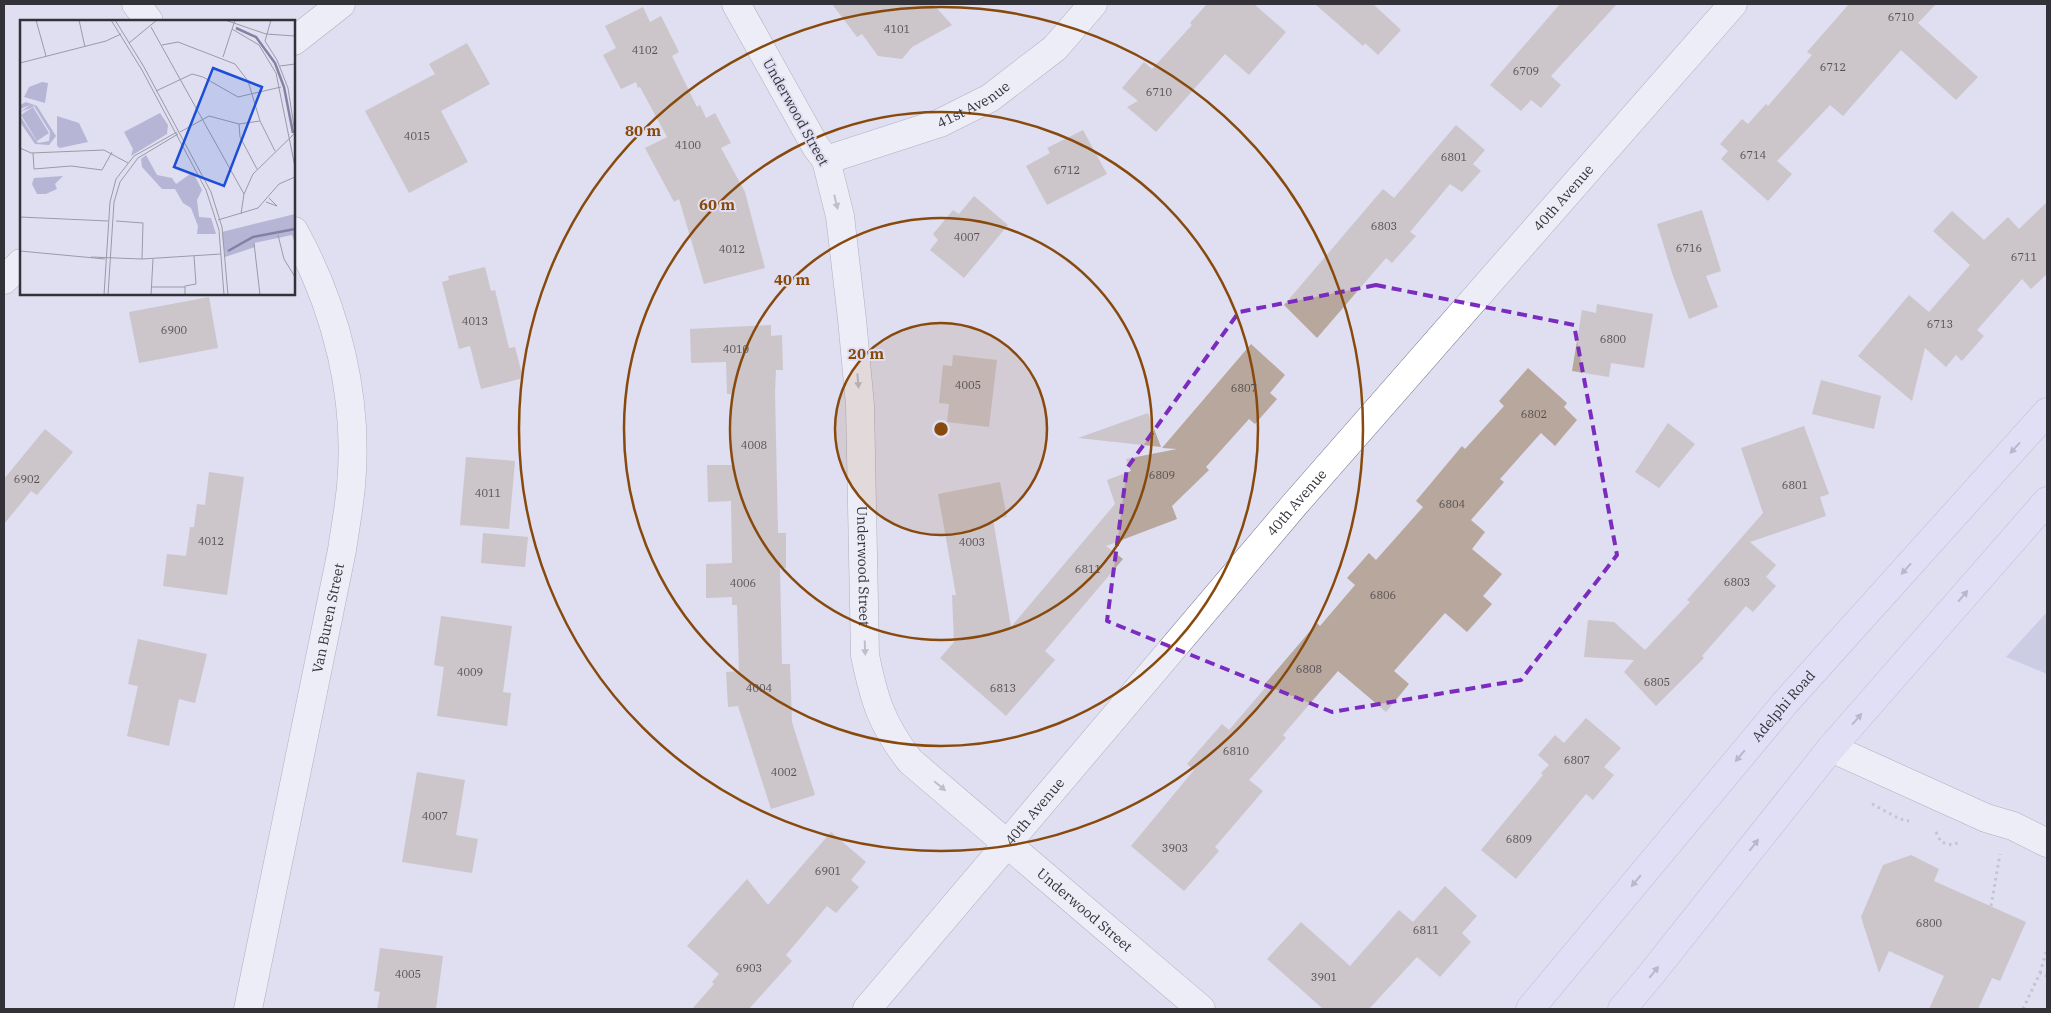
<svg xmlns="http://www.w3.org/2000/svg" width="2051" height="1013" font-family="'IBM Plex Serif',serif">
  <rect width="100%" height="100%" fill="#dfdff1"/>
  <path fill="#b6b5d5" d="M2047,612V674L2006,657Z"/>
  <g fill="#b7a79c">
    <path d="M832,4H933L952,25L912,47L902,59L878,56L862,34L857,37Z"/>
    <path d="M1207,4H1254L1286,32L1249,75L1225,54L1156,132L1127,107L1138,101L1122,88L1144,62L1152,69L1192,25L1190,23Z"/>
    <path d="M1315,4H1373L1401,30L1378,55L1365,43L1363,46Z"/>
    <path d="M1560,4H1617L1551,76L1561,85L1541,108L1531,100L1521,111L1490,85Z"/>
    <path d="M1849,4H1936L1918,23L1978,77L1956,100L1901,50L1843,116L1830,105L1777,161L1792,174L1768,201L1721,159L1728,151L1720,144L1742,119L1748,124L1766,104L1768,106L1812,55L1807,52Z"/>
    <path d="M643,7L650,22L661,16L679,52L672,56L697,107L700,105L706,118L715,113L731,143L721,148L745,192L765,268L704,284L679,199L674,202L645,148L667,137L640,87L638,88L636,82L621,89L603,55L616,48L605,26Z"/>
    <path d="M467,43L490,84L441,111L468,162L409,193L365,111L435,74L429,64Z"/>
    <path d="M1456,125L1485,150L1473,164L1481,171L1462,192L1450,184L1410,232L1416,236L1392,263L1386,258L1317,338L1284,305L1383,189L1394,198Z"/>
    <path d="M1083,130L1107,174L1047,205L1026,166L1050,153L1047,148Z"/>
    <path d="M974,196L1008,225L964,278L930,250L938,240L933,234L953,210L959,214Z"/>
    <path d="M2047,202V274L2031,289L2022,279L1977,330L1984,336L1962,361L1956,355L1946,367L1925,348L1912,401L1858,356L1909,295L1929,312L1970,265L1933,231L1952,211L1984,240L2008,217L2019,229Z"/>
    <path d="M1702,210L1721,271L1706,276L1718,307L1689,319L1673,276L1657,224Z"/>
    <path d="M485,267L491,291L495,290L509,348L515,347L523,378L481,389L470,346L459,349L442,282L449,280L448,276Z"/>
    <path d="M209,297L218,348L139,363L129,312Z"/>
    <path d="M1597,304L1653,314L1644,368L1611,363L1609,377L1572,371L1582,310L1596,313Z"/>
    <path d="M771,325V336L782,335L783,370H776L775,392L778,533H786V568H780L782,664H790L792,722L815,795L771,809L738,706L728,707L726,672L739,671L737,605H732V597L706,598V564L732,563L731,501L708,502L707,465H732L731,394H727L726,362L691,363L690,329Z"/>
    <path d="M1251,344L1285,375L1270,393L1277,399L1255,424L1249,419L1206,467L1209,470L1172,506L1177,519L1106,546L1123,559L1045,651L1055,660L1006,716L940,658L954,642L952,595H956L938,494L1000,482L1007,517L993,519L1011,627L1115,504L1107,480L1131,471L1126,459L1177,449L1162,448Z"/>
    <path d="M953,355L997,360L989,427L947,422L949,404L939,403L943,365L952,366Z"/>
    <path d="M1528,368L1567,403L1564,407L1577,420L1555,446L1541,433L1500,479L1504,482L1471,520L1485,532L1472,549L1502,574L1483,596L1492,604L1467,632L1445,613L1394,671L1409,684L1386,712L1338,671L1283,735L1286,738L1249,780L1263,791L1215,847L1219,851L1184,891L1131,846L1194,770L1187,764L1222,724L1229,730L1266,687L1264,685L1317,623L1320,626L1355,585L1347,578L1369,553L1376,560L1423,507L1416,501L1462,446L1465,449L1504,406L1499,401Z"/>
    <path d="M1821,380L1881,396L1874,429L1812,414Z"/>
    <path d="M1148,413L1161,447L1078,438Z"/>
    <path d="M1668,423L1695,444L1659,488L1635,472Z"/>
    <path d="M1804,426L1829,494L1820,497L1826,516L1750,542L1776,565L1766,577L1776,586L1753,612L1746,606L1702,656L1704,658L1656,706L1624,672L1634,660L1584,657L1588,620L1614,622L1645,650L1690,602L1687,600L1763,513L1741,448Z"/>
    <path d="M45,429L73,452L37,495L31,491L4,524V479Z"/>
    <path d="M466,457L515,461L509,529L460,525Z"/>
    <path d="M209,472L244,477L227,595L163,586L167,554L186,556L190,527H194L197,504L205,505Z"/>
    <path d="M483,533L528,537L525,567L481,563Z"/>
    <path d="M441,616L512,626L503,692L511,693L507,726L437,716L444,667L434,665Z"/>
    <path d="M138,639L207,654L195,703L179,699L169,746L127,736L138,686L128,684Z"/>
    <path d="M1586,718L1621,748L1604,767L1614,775L1593,800L1586,794L1516,879L1481,850L1543,775L1541,773L1549,765L1538,755L1555,735L1564,743Z"/>
    <path d="M417,772L465,780L456,835L478,839L472,873L402,862Z"/>
    <path d="M831,832L866,862L851,880L859,887L836,913L827,906L786,955L792,961L749,1009H692L714,984L712,982L719,974L687,946L747,879L768,905Z"/>
    <path d="M1911,855L1939,869L1934,881L2026,922L2000,981L1992,978L1978,1009H1929L1944,976L1889,951L1879,973L1861,917L1883,865Z"/>
    <path d="M1445,886L1477,916L1462,933L1471,942L1440,977L1417,957L1369,1009H1323L1267,959L1301,922L1350,966L1399,910L1413,922Z"/>
    <path d="M380,948L443,956L436,1009H377L380,992L374,991Z"/>
  </g>
  <g fill="none" stroke-linecap="round" stroke-linejoin="round">
    <defs>
      <g id="minor">
        <path d="M136,4L149,21"/>
        <path id="s1" d="M736,4L816,147L826,160L840,216L852,319L860,405L865,655C874,700 882,725 910,761L1201,1009"/>
        <path d="M294,41L341,4"/>
        <path id="s2" d="M826,160L940,123L990,98L1055,48L1093,4"/>
        <path d="M4,280L21,263"/>
        <path d="M1831,748L1986,818L2013,826L2047,843"/>
        <path id="s3" d="M248,1009L342,550C345,529 349,508 351,486C359,398 337,309 294,231"/>
        <path id="s4" d="M867,1009L1295,504L1733,4"/>
      </g>
      <g id="major">
        <path id="s5" d="M1530,1009L1785,703L2047,412"/>
        <path d="M1622,1009L1649,977L1831,748L2047,501"/>
      </g>
    </defs>
    <use href="#minor" stroke="#787787" stroke-width="29"/>
    <use href="#major" stroke="#9895b5" stroke-width="29"/>
    <g stroke="#a3a3b1" stroke-width="3" stroke-dasharray="2.5 4" stroke-linecap="butt">
      <path d="M1872,804L1900,819L1909,821"/>
      <path d="M1936,832L1941,842L1952,845L1960,842"/>
      <path d="M1991,906L2000,854"/>
      <path d="M2040,973L2047,949"/>
      <path d="M2023,1009L2040,973L2047,976"/>
    </g>
    <use href="#minor" stroke="#fff" stroke-width="28"/>
    <use href="#major" stroke="#e2e0fb" stroke-width="28"/>
  </g>
  <defs><path id="oneway-solid" d="M-6-.8H1V-3.2L6.5 0L1 3.2V.8H-6Z" transform="scale(1.25)"/></defs>
  <g fill="#99989c">
    <use href="#oneway-solid" transform="translate(836 202) rotate(76)"/>
    <use href="#oneway-solid" transform="translate(858 381) rotate(85)"/>
    <use href="#oneway-solid" transform="translate(865 648) rotate(88)"/>
    <use href="#oneway-solid" transform="translate(940 786) rotate(40)"/>
  </g>
  <g fill="#8a899a">
    <use href="#oneway-solid" transform="translate(2015 448) rotate(132)"/>
    <use href="#oneway-solid" transform="translate(1906 569) rotate(132)"/>
    <use href="#oneway-solid" transform="translate(1963 596) rotate(-49)"/>
    <use href="#oneway-solid" transform="translate(1857 719) rotate(-49)"/>
    <use href="#oneway-solid" transform="translate(1740 756) rotate(130)"/>
    <use href="#oneway-solid" transform="translate(1754 845) rotate(-52)"/>
    <use href="#oneway-solid" transform="translate(1636 881) rotate(130)"/>
    <use href="#oneway-solid" transform="translate(1654 972) rotate(-51)"/>
  </g>
  <path d="M0 0H2051V1013H0ZM1376,285L1574,325L1617,555L1521,680L1332,712L1107,621L1127,468L1239,312Z" fill="#dfdff1" fill-opacity=".55" fill-rule="evenodd"/>
  <path fill="none" stroke="#7b2cbf" stroke-width="4" stroke-dasharray="10 6" stroke-linejoin="round" d="M1376,285L1574,325L1617,555L1521,680L1332,712L1107,621L1127,468L1239,312Z"/>
  <circle cx="941" cy="429" r="106" fill="#884a0c" fill-opacity=".12"/>
  <g fill="none" stroke="#884a0c" stroke-width="2.5">
    <circle cx="941" cy="429" r="106"/>
    <circle cx="941" cy="429" r="211"/>
    <circle cx="941" cy="429" r="317"/>
    <circle cx="941" cy="429" r="422"/>
  </g>
  <g text-anchor="middle" dominant-baseline="central" stroke-width="4" stroke-linejoin="round" paint-order="stroke">
    <g font-size="11" fill="#544f52">
      <text x="1901" y="17">6710</text>
      <text x="897" y="29">4101</text>
      <text x="645" y="50">4102</text>
      <text x="1833" y="67">6712</text>
      <text x="1526" y="71">6709</text>
      <text x="1159" y="92">6710</text>
      <text x="417" y="136">4015</text>
      <text x="688" y="145">4100</text>
      <text x="1753" y="155">6714</text>
      <text x="1454" y="157">6801</text>
      <text x="1067" y="170">6712</text>
      <text x="1384" y="226">6803</text>
      <text x="967" y="237">4007</text>
      <text x="1689" y="248">6716</text>
      <text x="732" y="249">4012</text>
      <text x="2024" y="257">6711</text>
      <text x="475" y="321">4013</text>
      <text x="1940" y="324">6713</text>
      <text x="174" y="330">6900</text>
      <text x="1613" y="339">6800</text>
      <text x="736" y="349">4010</text>
      <text x="968" y="385">4005</text>
      <text x="1244" y="388">6807</text>
      <text x="1534" y="414">6802</text>
      <text x="754" y="445">4008</text>
      <text x="1162" y="475">6809</text>
      <text x="27" y="479">6902</text>
      <text x="1795" y="485">6801</text>
      <text x="488" y="493">4011</text>
      <text x="1452" y="504">6804</text>
      <text x="211" y="541">4012</text>
      <text x="972" y="542">4003</text>
      <text x="1088" y="569">6811</text>
      <text x="1737" y="582">6803</text>
      <text x="743" y="583">4006</text>
      <text x="1383" y="595">6806</text>
      <text x="1309" y="669">6808</text>
      <text x="470" y="672">4009</text>
      <text x="1657" y="682">6805</text>
      <text x="759" y="688">4004</text>
      <text x="1003" y="688">6813</text>
      <text x="1236" y="751">6810</text>
      <text x="1577" y="760">6807</text>
      <text x="784" y="772">4002</text>
      <text x="435" y="816">4007</text>
      <text x="1519" y="839">6809</text>
      <text x="1175" y="848">3903</text>
      <text x="828" y="871">6901</text>
      <text x="1929" y="923">6800</text>
      <text x="1426" y="930">6811</text>
      <text x="749" y="968">6903</text>
      <text x="408" y="974">4005</text>
      <text x="1324" y="977">3901</text>
    </g>
    <g font-size="14" fill="#333239" stroke="#dfdff1">
      <text stroke="none"><textPath href="#s2" startOffset="158">41st Avenue</textPath></text>
      <text transform="translate(796 112) rotate(61)">Underwood Street</text>
      <text stroke="none"><textPath href="#s4" startOffset="1069">40th Avenue</textPath></text>
      <text stroke="none"><textPath href="#s4" startOffset="664">40th Avenue</textPath></text>
      <text stroke="none"><textPath href="#s1" startOffset="589">Underwood Street</textPath></text>
      <text stroke="none"><textPath href="#s3" startOffset="399">Van Buren Street</textPath></text>
      <text stroke="none"><textPath href="#s5" startOffset="395">Adelphi Road</textPath></text>
      <text stroke="none"><textPath href="#s4" startOffset="259">40th Avenue</textPath></text>
      <text stroke="none"><textPath href="#s1" startOffset="1024">Underwood Street</textPath></text>
    </g>
  </g>
  <g transform="translate(20 20)">
    <rect width="275" height="275" fill="#dfdff1"/>
    <path d="M22,62L28,63L25,83L4,77L9,67ZM6,82L17,86L36,116L29,125L15,124L0,102V96L18,123L29,121L30,112L14,86L0,94L10,88L0,92L10,85L0,89V85ZM13,87L29,113L17,121L1,95ZM140,93L148,105L147,114L111,136L113,129L104,112ZM37,96L59,103L68,122L40,128L37,126ZM126,135L137,155L152,158L156,164L173,152L182,170L177,180L179,197L191,198L196,214H177L178,206L171,188L163,183L155,169H142L122,147L121,139ZM43,156L35,164L37,169L26,174H17L12,164L14,158ZM275,194V224L272,215L234,223L235,227L205,237L202,212Z" fill="#b6b5d5"/>
    <path fill="none" stroke="#8381a4" stroke-width="2.5" d="M216,8L236,17L255,43L264,67L273,113M208,231L233,217L275,209"/>
    <path fill="none" stroke="#9a9aa7" stroke-width="1" d="M16,0L26,36M59,0L65,27M91,0L122,50L186,170L199,210L204,275M95,0L124,47L191,172L202,207L208,275M205,0L246,14L275,16M251,0L245,21L257,40L268,68L275,113M131,7L224,174M212,9L239,25L256,53L275,147M109,23L137,0M142,25L158,22L215,44L228,61L240,101L255,131M203,37L215,0M0,43L86,21L101,14M260,46L275,44M136,71L172,54L183,57L218,77L261,67M219,104L220,117L237,149M160,112L189,96L219,104L240,101M0,128L11,133L84,130L108,143M13,133L14,149L51,146L82,150L92,132M246,182L257,186L249,178M221,194L224,174L233,154L275,113M0,197L88,201M198,200L238,188L259,164L275,157M96,201L123,203L122,239M258,215L264,239L275,257M234,223L240,275M0,231L85,239M71,237L122,239L201,234M131,267H165M84,275L90,182L96,159L114,136L157,112M88,275L94,182L100,162L118,138L158,114M131,275L133,239M165,275V266L176,264L174,236"/>
    <path fill="#1d4ed8" fill-opacity="0.15" stroke="#1d4ed8" stroke-width="2.5" d="M193,48L242,67L204,166L154,147Z"/>
    <rect width="275" height="275" fill="none" stroke="#333239" stroke-width="2.5"/>
  </g>
  <circle cx="941" cy="429" r="8" fill="#884a0c" stroke="#dfdff1" stroke-width="2.5"/>
  <g font-size="15" text-anchor="middle" font-weight="bold" fill="#884a0c" stroke="#dfdff1" stroke-width="4" stroke-linejoin="round" paint-order="stroke">
    <text x="643" y="136">80 m</text>
    <text x="717" y="210">60 m</text>
    <text x="792" y="285">40 m</text>
    <text x="866" y="359">20 m</text>
  </g>
  <rect width="2051" height="1013" fill="none" stroke="#333239" stroke-width="10"/>
</svg>
